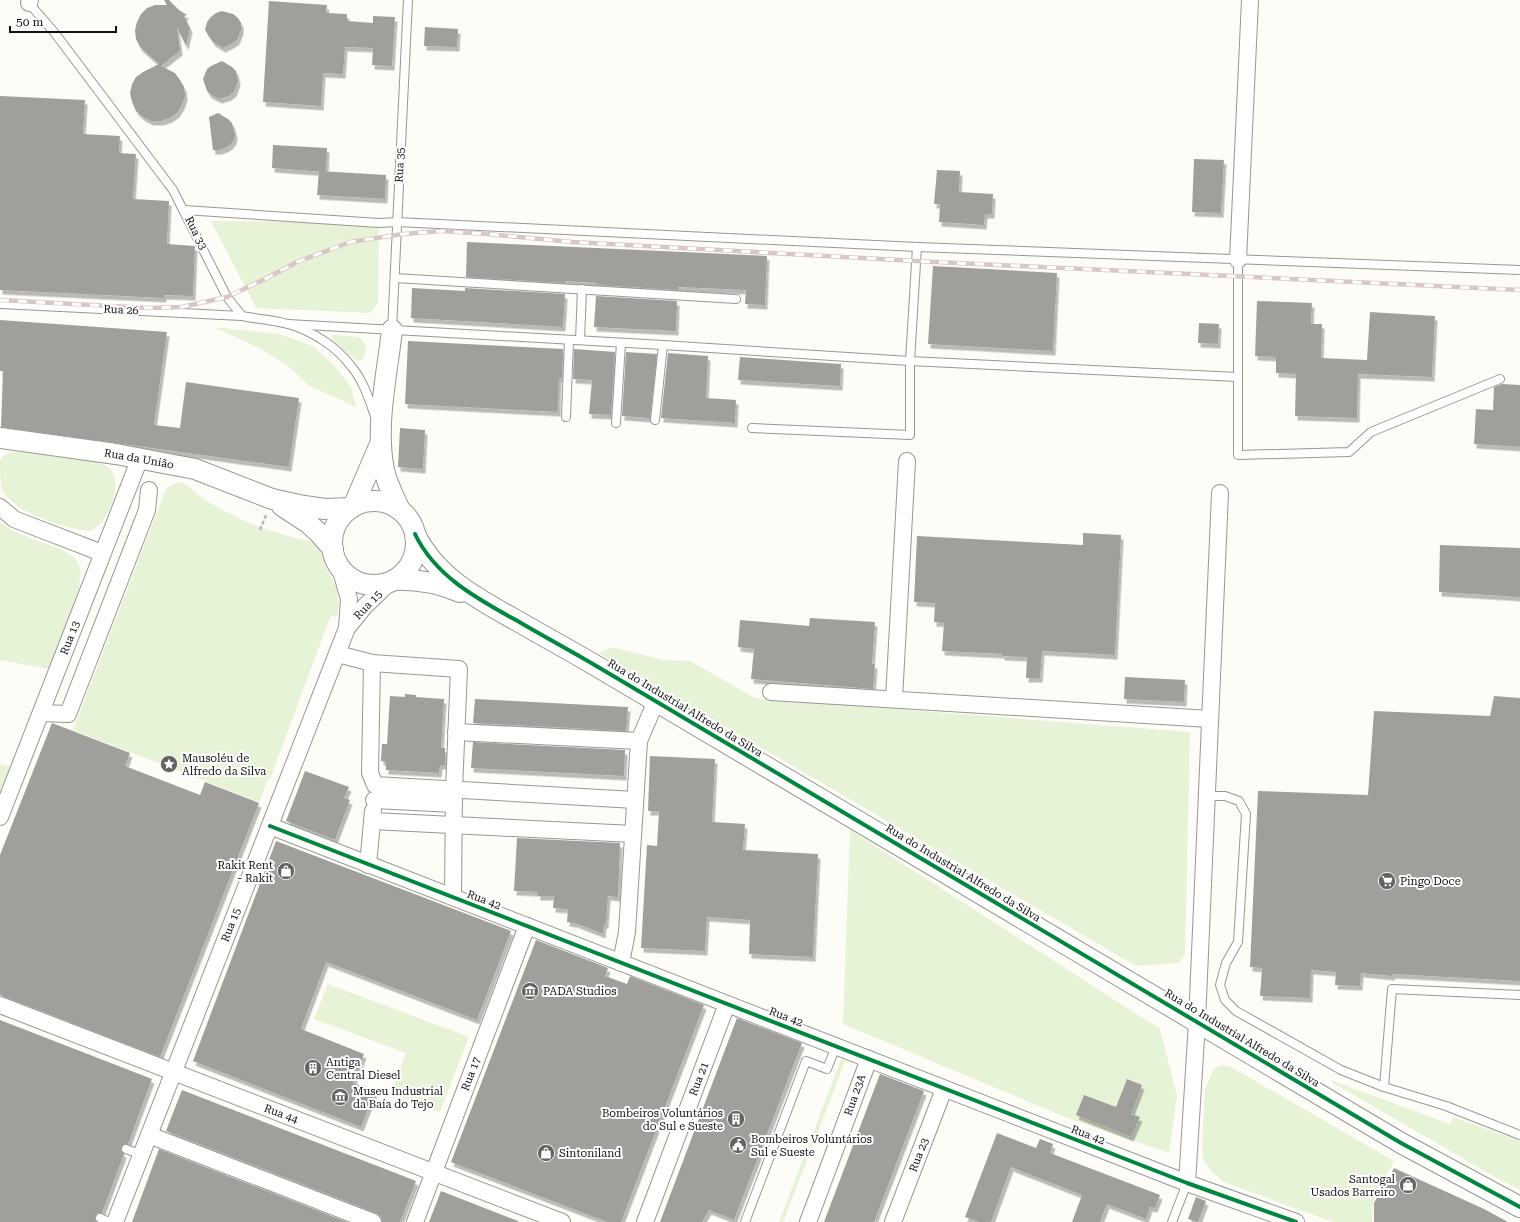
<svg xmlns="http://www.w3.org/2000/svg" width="1520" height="1222" font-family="'Roboto Serif',serif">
  <defs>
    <filter id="shadow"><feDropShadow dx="2.5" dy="4.5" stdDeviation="0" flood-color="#0004"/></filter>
  </defs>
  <rect width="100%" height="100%" fill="#fdfcf7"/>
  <g fill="#e7f3d7">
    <path d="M211,221L379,223L378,302L370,313L256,308Z"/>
    <path d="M214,327L279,334L313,346L333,364L351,387L356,407L310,386L288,366L259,348Z"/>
    <path d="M333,335L360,337L366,345L364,358L360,361L356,360L332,339Z"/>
    <path d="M12,452H19C37,454 55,457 73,459C84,460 96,461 106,466C127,477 108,525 91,530C78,534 31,515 19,507C13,502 6,497 2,490C0,481 0,469 0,460L3,456Z"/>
    <path d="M179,482C188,485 193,491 200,496C206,501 214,505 221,509C251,526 284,536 318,543L324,563L337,589L339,606L337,617L331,615L270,779H268L259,802L73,730L166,489L172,485Z"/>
    <path d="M0,522C19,537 43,541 64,551C72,555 78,560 80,568C85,587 57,648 49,669L0,660Z"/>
    <path d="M612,647L663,660L690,661L755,698L1190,732L1185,955L1178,963L1136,966L599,653Z"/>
    <path d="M0,764L11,767L0,796Z"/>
    <path d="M850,830L1160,1029L1177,1096L1169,1153L1070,1119L843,1024Z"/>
    <path d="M328,984L469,1037L440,1112L391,1093L406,1053L314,1019Z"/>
    <path d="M842,1057L846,1059L783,1222H779Z"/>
    <path d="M1221,1065L1231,1067L1394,1161L1373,1203L1372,1222H1333L1224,1182L1212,1172L1204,1161L1202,1150L1205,1089L1214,1069Z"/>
    <path d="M1330,1080L1450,1124L1453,1117L1520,1141V1190L1495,1177L1333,1083Z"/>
  </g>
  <g fill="#a19f9c" filter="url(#shadow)">
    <path d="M164,0H169L179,10L187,15L184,16L190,28L186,46L177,27L180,51L161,66L175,73L180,80L184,87L185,96L182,105L177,113L170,118L161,121H151L143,117L136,111L132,102L130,93L132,84L136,77L143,72L159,64L140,47L136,39L135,30L137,22L141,14L147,8L155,5H167Z"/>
    <path d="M269,1L327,5L326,13L347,14V21L373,23V16L395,17L392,66L372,65L373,48L345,47L343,74L323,73L321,106L263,102Z"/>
    <path d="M222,11L233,14L238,18L241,23V30L237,40L233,43L223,48L213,42L205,30L207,22L211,17L216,13Z"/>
    <path d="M425,27L458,29L457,47L424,46Z"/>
    <path d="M222,61L232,67L236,71L238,81L234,92L229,96L220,99L211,95L207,91L203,79L207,69L211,66Z"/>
    <path d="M0,96L85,100L83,134L120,136L119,153L136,154L133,199L169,201L167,244L195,246L193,296L164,295V298L0,290Z"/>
    <path d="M218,113L228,119L232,123L235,134L234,140L230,145L225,148L219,150H213L209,117Z"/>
    <path d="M273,145L327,148L326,172L272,168Z"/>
    <path d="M1194,159L1224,160L1221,213L1192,212Z"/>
    <path d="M937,170L960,171L959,192L993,194L992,214H985L984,225L939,222L940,204H934Z"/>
    <path d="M319,171L386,175L385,199L317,195Z"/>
    <path d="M467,242L767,256L765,305L745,304L746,290L678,287V290L597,285V283L565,281V283L466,277Z"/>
    <path d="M933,266L1057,273L1053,351L928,344Z"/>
    <path d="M412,288L465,291V288L565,294L563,327L411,318Z"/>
    <path d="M596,296L677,301L676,331L594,327Z"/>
    <path d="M1257,301L1312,303L1311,324H1322L1321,358L1367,360L1370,312L1435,316L1432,377L1358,374L1357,418L1295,416L1296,374L1276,373V357L1255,356Z"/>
    <path d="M0,320L167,332L154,425L180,428L186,382L299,398L289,467L1,427L3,371H0Z"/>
    <path d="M1199,323L1219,324L1218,344L1198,343Z"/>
    <path d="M408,341L563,349L562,378H559L558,412L405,404Z"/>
    <path d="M574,349L615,352L611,415L589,414L592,380L573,379Z"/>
    <path d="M626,352L657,354L650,418L622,416Z"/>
    <path d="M668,353L708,356L706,398L736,400L735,423L661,418Z"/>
    <path d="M740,357L841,364L840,386L738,380Z"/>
    <path d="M1502,384L1520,385V447L1474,444L1476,409L1493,410L1494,387Z"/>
    <path d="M400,428L425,430L423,469L398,467Z"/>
    <path d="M1083,533L1121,535L1115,655L1042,651L1040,678H1026L1027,657L1002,656V654L942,651L944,623L934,622L935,603L914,602L917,536L1083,545Z"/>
    <path d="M1440,545L1520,548V597L1439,592Z"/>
    <path d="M810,618L875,622L872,664H875L873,689L751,679L754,649L738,647L740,620L809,626Z"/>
    <path d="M1125,677L1185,680L1184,702L1124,699Z"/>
    <path d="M405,694L416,695V697L444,699L441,748H445V765H440L439,773L386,770V762L381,761L382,744H387L390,696L405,697Z"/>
    <path d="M1494,696L1520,698V981L1393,974L1392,976L1361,973L1360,986L1335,985L1336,972L1311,970L1310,998L1260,996L1262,968L1250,967L1258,791L1368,795L1374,711L1490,716Z"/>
    <path d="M475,699L628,707L626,731L473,723Z"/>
    <path d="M52,723L130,753L125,766L200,795L205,782L259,803L160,1057L0,995V855Z"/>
    <path d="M473,742L625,750L624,776L471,768Z"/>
    <path d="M650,756L715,759L712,822L745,824L743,850L818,854L813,957L749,954L750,920L707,917L705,951L641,948L647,845L657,846L659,811H648Z"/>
    <path d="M305,771L349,787L344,798L350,800L335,840L286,821Z"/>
    <path d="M517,838L620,843L618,897L608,896L606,924H604L603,934L575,923L567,922L568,909L553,908L554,896H538V892L514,891Z"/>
    <path d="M276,841L511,931L477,1020L326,962L301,1029L364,1054L353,1083L375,1091L361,1127L193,1061Z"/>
    <path d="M536,940L608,968L605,976L627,984L630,976L704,1005L621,1222H607L451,1162Z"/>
    <path d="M737,1018L802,1043L734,1220L709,1210L702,1222H660Z"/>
    <path d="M0,1020L152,1079L128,1144H125L121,1147V1150L124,1154L102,1213H97L95,1216L96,1222H0Z"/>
    <path d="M880,1074L924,1091L874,1222H824Z"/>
    <path d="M1127,1079L1142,1085L1131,1114L1140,1117L1131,1137L1076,1115L1084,1095L1116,1107Z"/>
    <path d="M182,1090L416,1181L400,1222H382L381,1216L376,1213L166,1131Z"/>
    <path d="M997,1133L1036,1148L1040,1139L1053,1144L1050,1153L1160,1195L1155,1208L1150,1207L1146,1219L1107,1204L1100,1222H1072L1082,1195L1011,1167L991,1222H979L965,1217Z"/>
    <path d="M159,1149L347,1222H132Z"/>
    <path d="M1394,1168L1484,1209L1508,1222H1374V1203Z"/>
    <path d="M441,1191L518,1221V1222H429Z"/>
    <path d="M1196,1197L1206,1201L1198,1222L1188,1219Z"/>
  </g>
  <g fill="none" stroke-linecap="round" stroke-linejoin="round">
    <defs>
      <g id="service">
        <path d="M27,1L54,32L173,190L227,297L242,316C257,319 273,320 288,324C312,331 336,346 351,366C363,380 369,399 375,416"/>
        <path d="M184,210L379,223L397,222L917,247L1520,270"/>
        <path d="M1238,260V455L1349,452L1371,432L1500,379"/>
        <path d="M395,278L736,299"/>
        <path d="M0,304L242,316"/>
        <path d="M288,324L663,345L910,361L1237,377"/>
        <path d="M392,330L408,0"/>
        <path d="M580,340L582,289"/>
        <path d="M566,417L569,340"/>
        <path d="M655,420L663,345"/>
        <path d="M616,423L621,343"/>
        <path d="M752,428L910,435V361L917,247"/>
        <path d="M1206,796H1225L1239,801L1246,814L1238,942L1226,963L1220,985L1225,1000L1236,1011L1341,1070L1384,1087"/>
        <path d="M1520,995L1392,989L1384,1087L1446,1106L1520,1135"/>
        <path d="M126,1149L142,1155"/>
        <path d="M100,1218L109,1222"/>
        <path d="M745,1222L806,1061L827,1069L836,1046"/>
        <path d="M1172,1222L1187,1183"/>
      </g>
      <g id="minor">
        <path d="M29,3L30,0"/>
        <path d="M1238,260L1250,0"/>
        <path d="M0,507L14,519L24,523L102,553"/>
        <path d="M347,628L365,606L390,582"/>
        <path d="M338,654L372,663L370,773L375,785L635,800"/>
        <path d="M372,663L459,669L454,790L453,897"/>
        <path d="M771,692L1210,719"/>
        <path d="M894,699L907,461"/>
        <path d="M41,713L68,714L147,510L149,490"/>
        <path d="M456,732L639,741"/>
        <path d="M374,800L454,804"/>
        <path d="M0,817L140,458"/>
        <path d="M372,821L633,834"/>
        <path d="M270,826L1187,1183L1296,1222"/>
        <path d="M368,865L373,811"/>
        <path d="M621,963L627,932L639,741L656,701"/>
        <path d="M0,1005L562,1222"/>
        <path d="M149,1135L373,1222"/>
        <path d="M1187,1183L1197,1022L1220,493"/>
        <path d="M115,1222L347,628L349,599L340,568"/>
        <path d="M415,1222L527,926"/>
        <path d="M645,1222L727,1004"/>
        <path d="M808,1222L869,1059"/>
        <path d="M893,1222L944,1089"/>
      </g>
      <g id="tertiary">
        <path d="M392,330C387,375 375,426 384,470C387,484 394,497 400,510"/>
        <path d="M0,438L116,454L195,469L272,499L304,506L325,509L351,508"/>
        <circle cx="374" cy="543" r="42"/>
        <path d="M282,506L308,523L320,534L333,549"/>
        <path d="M353,507L380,444"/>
        <path d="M415,534C436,578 480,600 521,623C545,637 569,650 593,664L1401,1143L1520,1207"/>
        <path d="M394,580C418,579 438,583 460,592"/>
      </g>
    </defs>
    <use href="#service" stroke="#979795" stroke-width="10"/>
    <use href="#minor" stroke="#979795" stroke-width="18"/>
    <use href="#tertiary" stroke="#979795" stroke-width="22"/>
    <path stroke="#b9b9b8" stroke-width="2.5" stroke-dasharray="4 2" stroke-linecap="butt" d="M260,530L266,515"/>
    <use href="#service" stroke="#fffffe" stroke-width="8"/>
    <use href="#minor" stroke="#fffffe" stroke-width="16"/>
    <use href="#tertiary" stroke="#fffffe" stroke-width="20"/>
    <defs>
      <path id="rail" d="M0,300L147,308L182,307L227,297L269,277L297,262L350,242L403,234L442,231L487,234L572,242L916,261L1520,290"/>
    </defs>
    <use href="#rail" stroke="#d9c6c7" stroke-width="4.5"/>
    <use href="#rail" stroke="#fff" stroke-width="3" stroke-dasharray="9" stroke-linecap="butt"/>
    <defs>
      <g id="cycleway">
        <path d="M415,534C436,578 480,600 521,623C545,637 569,650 593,664L1401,1143L1520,1207"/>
        <path d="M270,826L1187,1183L1296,1222"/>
      </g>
    </defs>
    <use href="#cycleway" stroke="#fff" stroke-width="6"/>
    <use href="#cycleway" stroke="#00873e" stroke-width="4"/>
  </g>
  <defs>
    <symbol id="sight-disc" viewBox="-11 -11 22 22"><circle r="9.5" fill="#646362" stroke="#fff"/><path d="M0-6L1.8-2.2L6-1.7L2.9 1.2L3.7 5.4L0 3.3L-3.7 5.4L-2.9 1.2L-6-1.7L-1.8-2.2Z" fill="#fff"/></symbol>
    <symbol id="shop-disc" viewBox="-11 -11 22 22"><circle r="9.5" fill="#646362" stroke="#fff"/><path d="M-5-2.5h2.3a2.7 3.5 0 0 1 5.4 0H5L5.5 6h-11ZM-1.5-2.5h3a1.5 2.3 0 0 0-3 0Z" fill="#fff"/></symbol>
    <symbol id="supermarket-disc" viewBox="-11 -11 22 22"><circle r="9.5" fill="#646362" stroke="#fff"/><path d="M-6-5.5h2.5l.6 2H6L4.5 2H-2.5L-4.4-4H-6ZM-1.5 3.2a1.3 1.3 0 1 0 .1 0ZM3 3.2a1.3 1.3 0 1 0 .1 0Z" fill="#fff"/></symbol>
    <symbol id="museum-disc" viewBox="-11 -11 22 22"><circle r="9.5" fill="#646362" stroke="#fff"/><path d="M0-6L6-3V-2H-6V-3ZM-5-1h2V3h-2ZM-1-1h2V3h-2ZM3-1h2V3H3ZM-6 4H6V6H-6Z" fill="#fff"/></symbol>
    <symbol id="building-disc" viewBox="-11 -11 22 22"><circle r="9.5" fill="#646362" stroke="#fff"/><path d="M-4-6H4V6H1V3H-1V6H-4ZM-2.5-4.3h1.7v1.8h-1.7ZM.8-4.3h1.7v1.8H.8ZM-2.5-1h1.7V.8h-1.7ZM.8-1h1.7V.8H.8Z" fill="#fff"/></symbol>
    <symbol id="civic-disc" viewBox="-11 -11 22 22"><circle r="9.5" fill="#646362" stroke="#fff"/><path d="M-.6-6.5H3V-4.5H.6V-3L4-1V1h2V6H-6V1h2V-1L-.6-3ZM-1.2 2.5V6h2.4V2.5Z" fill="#fff"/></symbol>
  </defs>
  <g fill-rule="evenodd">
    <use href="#sight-disc" x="159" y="754" width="20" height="20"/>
    <use href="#shop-disc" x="276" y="861" width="20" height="20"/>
    <use href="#supermarket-disc" x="1377" y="871" width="20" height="20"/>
    <use href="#museum-disc" x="520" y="981" width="20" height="20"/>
    <use href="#building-disc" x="303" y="1058" width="20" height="20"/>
    <use href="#museum-disc" x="330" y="1087" width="20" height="20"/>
    <use href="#building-disc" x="726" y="1109" width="20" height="20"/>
    <use href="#civic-disc" x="728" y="1135" width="20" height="20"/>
    <use href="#shop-disc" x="536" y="1143" width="20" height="20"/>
    <use href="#shop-disc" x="1398" y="1175" width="20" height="20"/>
  </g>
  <g text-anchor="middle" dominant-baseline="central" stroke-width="4" stroke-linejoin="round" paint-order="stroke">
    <g font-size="11" fill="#111" stroke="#fff">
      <text transform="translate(400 165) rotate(-87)">Rua 35</text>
      <text transform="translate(196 233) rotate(64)">Rua 33</text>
      <text transform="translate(121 310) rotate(3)">Rua 26</text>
      <text transform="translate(139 459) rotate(10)">Rua da União</text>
      <text transform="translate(368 605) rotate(-47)">Rua 15</text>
      <text transform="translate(70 638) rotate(-69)">Rua 13</text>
      <text transform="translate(685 708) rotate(31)">Rua do Industrial Alfredo da Silva</text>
      <text transform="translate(963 873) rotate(31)">Rua do Industrial Alfredo da Silva</text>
      <text transform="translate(484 900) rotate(21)">Rua 42</text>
      <text transform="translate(231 925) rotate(-69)">Rua 15</text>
      <text transform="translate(786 1017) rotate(21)">Rua 42</text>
      <text transform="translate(1242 1038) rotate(31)">Rua do Industrial Alfredo da Silva</text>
      <text transform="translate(471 1074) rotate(-69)">Rua 17</text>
      <text transform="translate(699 1079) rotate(-69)">Rua 21</text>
      <text transform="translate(855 1095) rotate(-70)">Rua 23A</text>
      <text transform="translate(281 1114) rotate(21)">Rua 44</text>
      <text transform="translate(1088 1135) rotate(21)">Rua 42</text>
      <text transform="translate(919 1155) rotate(-69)">Rua 23</text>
    </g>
    <g font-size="11" fill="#111" stroke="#fff" text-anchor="start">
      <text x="182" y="758">Mausoléu de<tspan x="182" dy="13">Alfredo da Silva</tspan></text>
      <text x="273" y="865" text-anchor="end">Rakit Rent<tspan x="273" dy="13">- Rakit</tspan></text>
      <text x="1400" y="881">Pingo Doce</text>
      <text x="543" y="991">PADA Studios</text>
      <text x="326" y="1062">Antiga<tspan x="326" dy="13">Central Diesel</tspan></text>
      <text x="353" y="1091">Museu Industrial<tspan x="353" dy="13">da Baía do Tejo</tspan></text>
      <text x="723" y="1113" text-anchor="end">Bombeiros Voluntários<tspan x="723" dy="13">do Sul e Sueste</tspan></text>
      <text x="751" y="1139">Bombeiros Voluntários<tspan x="751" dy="13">Sul e Sueste</tspan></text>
      <text x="559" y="1153">Sintoniland</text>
      <text x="1395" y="1179" text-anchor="end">Santogal<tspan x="1395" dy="13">Usados Barreiro</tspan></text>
    </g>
  </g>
  <path d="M10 26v6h106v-6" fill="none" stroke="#111111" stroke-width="2"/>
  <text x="16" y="26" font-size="12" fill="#111111" stroke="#ffffff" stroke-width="3" paint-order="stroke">50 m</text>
</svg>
